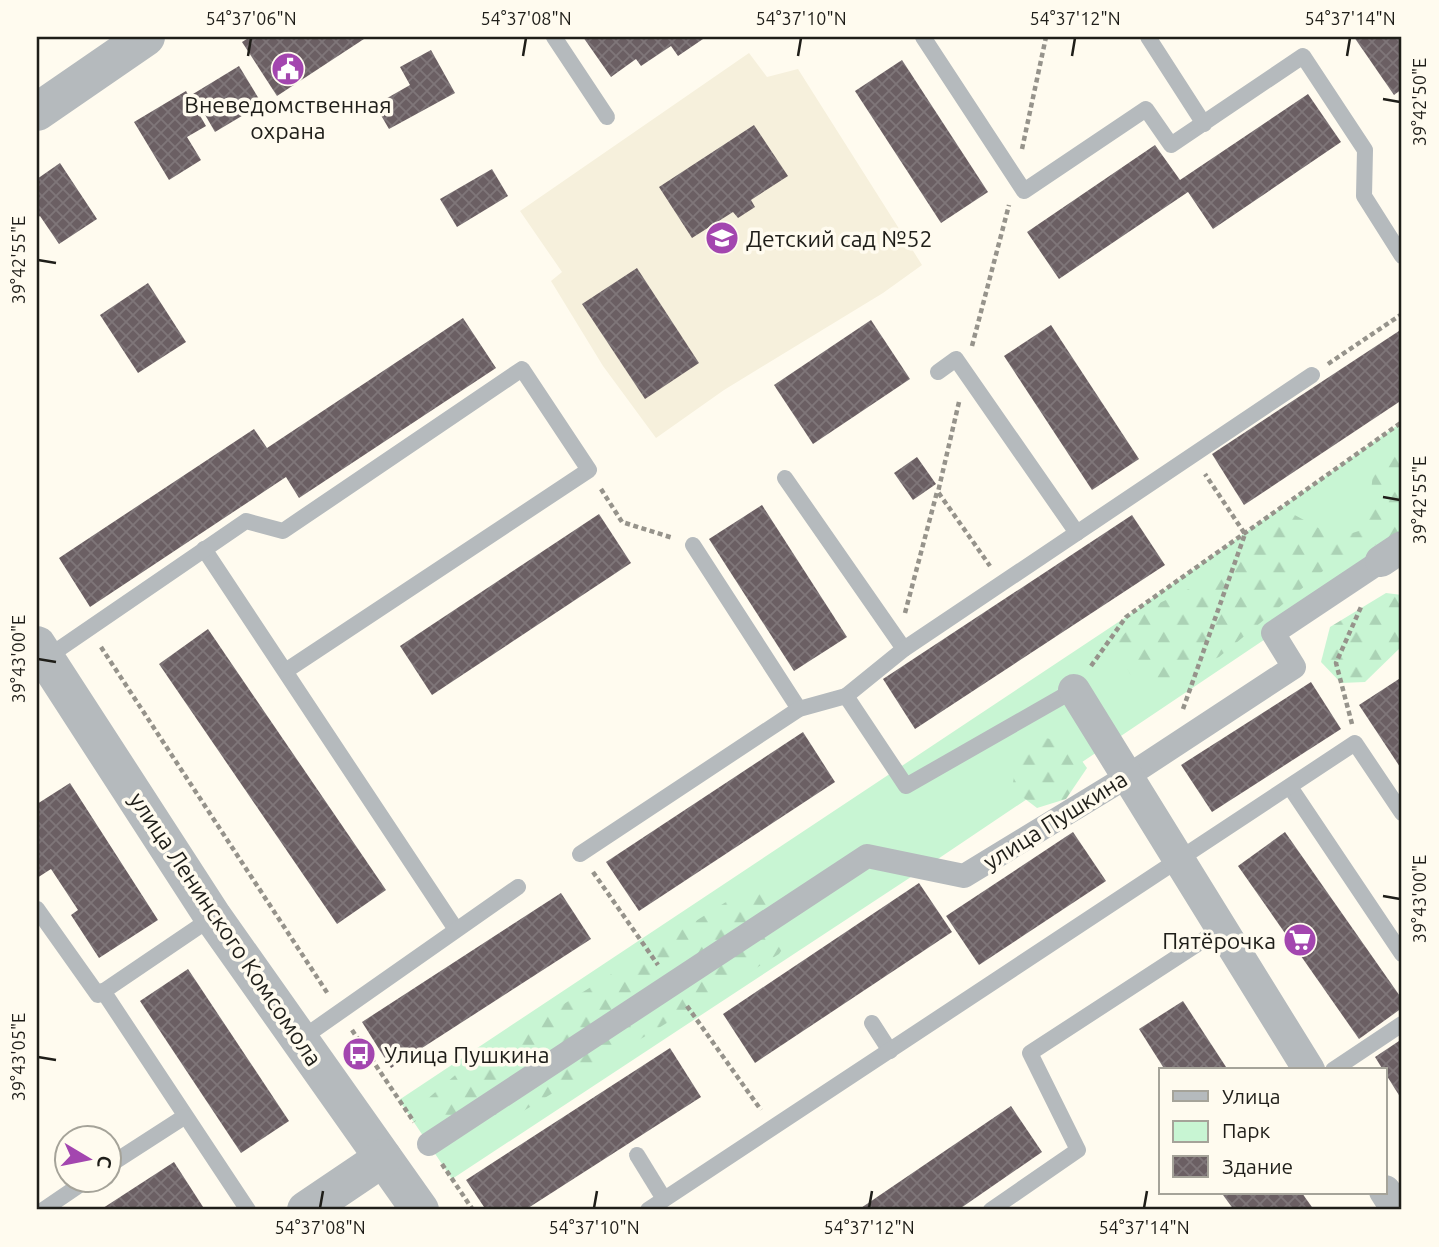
<svg xmlns="http://www.w3.org/2000/svg" width="1439" height="1247" font-family="Ubuntu,sans-serif">
  <defs>
    <pattern id="forest-firs" width="22" height="20" patternUnits="userSpaceOnUse" patternTransform="scale(1.75)"><rect width="22" height="20" fill="#c8f5d3"/><path d="M5 1l3.5 6h-7zM16 11l3.5 6h-7z" fill="#abd2b5"/></pattern>
    <pattern id="building-cross-hatch" width="8" height="8" patternUnits="userSpaceOnUse" patternTransform="scale(1.75)"><rect width="8" height="8" fill="#6b5f63"/><path d="M0 0l8 8M0 8l8-8" fill="none" stroke="#7f7679"/></pattern>
  </defs>
  <rect width="100%" height="100%" fill="#fffbef"/>
  <path fill="#f6f0dc" d="M749,53L767,77L798,69L922,265L883,293L724,390L656,438L603,366L551,281L562,272L520,211Z"/>
  <path fill="#c8f5d3" d="M1402,422V547L920,871L452,1179L399,1100L1126,617Z"/>
  <g fill="url(#forest-firs)">
    <path d="M1402,442V533L1329,566L1219,657L1150,687L1130,674L1116,644L1143,611L1197,585L1213,587L1291,513L1337,538L1368,528L1373,471Z"/>
    <path d="M1386,593L1402,595V646L1365,682L1341,683L1321,662L1330,627Z"/>
    <path d="M1046,738L1070,744L1087,768L1066,799L1037,808L1012,789L1017,759Z"/>
    <path d="M745,890L778,896L797,928L779,954L491,1131L432,1120L425,1101L467,1065Z"/>
  </g>
  <g fill="url(#building-cross-hatch)">
    <path d="M250,37H367L277,96L242,42Z"/>
    <path d="M583,37H706L678,56L671,46L641,66L636,59L611,77Z"/>
    <path d="M1354,37H1402V89L1394,95Z"/>
    <path d="M431,50L455,93L389,129L375,105L410,85L400,67Z"/>
    <path d="M902,60L988,192L941,223L855,91Z"/>
    <path d="M239,66L262,104L215,132L193,94Z"/>
    <path d="M186,91L206,126L187,137L201,160L169,180L134,122Z"/>
    <path d="M1308,94L1341,142L1213,229L1188,192L1059,279L1027,232L1155,145L1180,180Z"/>
    <path d="M754,125L788,176L751,200L755,207L738,218L733,212L692,238L659,187Z"/>
    <path d="M60,163L97,219L59,244L40,216L37,218V179Z"/>
    <path d="M492,169L508,196L457,227L440,199Z"/>
    <path d="M637,268L699,363L645,399L582,304Z"/>
    <path d="M148,283L186,342L138,373L100,315Z"/>
    <path d="M463,318L496,368L299,498L286,477L90,607L59,558L254,429L267,448Z"/>
    <path d="M871,320L910,379L813,444L774,385Z"/>
    <path d="M1051,325L1139,459L1092,490L1004,356Z"/>
    <path d="M1402,329V400L1244,505L1212,454Z"/>
    <path d="M917,457L936,484L913,500L894,473Z"/>
    <path d="M762,505L847,637L794,671L709,539Z"/>
    <path d="M599,514L631,563L432,695L400,646Z"/>
    <path d="M1132,515L1165,565L915,729L883,679Z"/>
    <path d="M208,629L386,890L337,924L159,664Z"/>
    <path d="M1402,677V770L1359,705Z"/>
    <path d="M1311,682L1341,729L1212,812L1181,765Z"/>
    <path d="M803,732L835,782L639,911L606,862Z"/>
    <path d="M70,783L158,920L99,958L71,915L78,910L51,869L37,878V804Z"/>
    <path d="M1073,832L1106,881L979,965L946,916Z"/>
    <path d="M1285,832L1402,999V1008L1359,1039L1238,866Z"/>
    <path d="M919,883L952,932L755,1063L723,1014Z"/>
    <path d="M561,893L591,939L391,1068L362,1022Z"/>
    <path d="M188,969L289,1121L241,1153L140,1001Z"/>
    <path d="M1183,1001L1228,1070H1165L1139,1029Z"/>
    <path d="M1402,1039V1100L1375,1057Z"/>
    <path d="M670,1048L701,1097L525,1210H486L466,1180Z"/>
    <path d="M1011,1106L1042,1152L958,1210H858Z"/>
    <path d="M174,1162L205,1210H100Z"/>
    <path d="M1226,1193H1302L1314,1210H1234L1223,1195Z"/>
  </g>
  <g fill="none" stroke-linecap="round" stroke-linejoin="round">
    <g stroke="#96938b" stroke-width="4.5" stroke-dasharray="5 3.5" stroke-linecap="butt">
      <path d="M1022,149L1046,37"/>
      <path d="M972,346L1009,205"/>
      <path d="M1328,364L1402,314"/>
      <path d="M959,402L938,492L990,566"/>
      <path d="M601,489L622,522L673,538"/>
      <path d="M905,613L937,492"/>
      <path d="M101,647L328,994"/>
      <path d="M1091,666L1126,617L1402,422"/>
      <path d="M1183,709L1245,534L1205,474"/>
      <path d="M1352,724L1336,663L1361,607"/>
      <path d="M593,872L658,965"/>
      <path d="M687,1006L761,1110"/>
      <path d="M352,1030L414,1122"/>
      <path d="M442,1164L473,1210"/>
    </g>
    <g stroke="#b5babd" stroke-width="16">
      <path d="M554,37L607,117"/>
      <path d="M923,37L1024,191L1146,109L1171,145L1303,56L1365,150L1364,196L1402,256"/>
      <path d="M1148,37L1204,124"/>
      <path d="M938,372L956,359L1077,533"/>
      <path d="M785,478L904,649"/>
      <path d="M693,545L799,709"/>
      <path d="M204,549L455,928"/>
      <path d="M46,658L246,521L283,531L522,369L589,470L287,670"/>
      <path d="M846,696L904,649L1312,375"/>
      <path d="M1290,787L1402,954"/>
      <path d="M580,854L799,709L846,696L906,786L1074,690"/>
      <path d="M37,909L98,995L213,917"/>
      <path d="M103,991L248,1210"/>
      <path d="M872,1023L890,1051"/>
      <path d="M301,1039L518,887"/>
      <path d="M1333,1070L1402,1024"/>
      <path d="M637,1155L664,1199"/>
      <path d="M108,1166L184,1117"/>
      <path d="M43,1210L87,1180"/>
      <path d="M648,1210L1355,743L1402,813"/>
      <path d="M991,1210L1078,1150L1030,1053L1222,928"/>
    </g>
    <path stroke="#b5babd" stroke-width="24" d="M429,1144L867,856L964,876L1128,776L1294,667L1273,633L1381,561"/>
    <g stroke="#b5babd" stroke-width="32">
      <path d="M1381,561L1402,547"/>
      <path d="M1074,690L1309,1070"/>
      <path d="M1385,1191L1397,1210"/>
    </g>
    <g stroke="#b5babd" stroke-width="38">
      <path d="M37,112L146,37"/>
      <path d="M37,645L213,917L420,1210"/>
      <path d="M306,1210L383,1158"/>
    </g>
  </g>
  <path fill="none" stroke="#1f1e19" stroke-width="2.5" d="M248,56L251,38M523,56L526,38M798,56L801,38M1072,56L1075,38M1347,56L1350,38M1383,99L1400,102M38,260L56,263M1383,497L1400,500M38,659L56,662M1383,896L1400,899M38,1057L56,1060M320,1208L323,1191M594,1208L597,1191M869,1208L872,1191M1144,1208L1147,1191"/>
  <defs>
    <symbol id="civic-disc" viewBox="-11 -11 22 22"><circle r="9.5" fill="#a346af" stroke="#fffbef"/><path d="M-.6-6.5H3V-4.5H.6V-3L4-1V1h2V6H-6V1h2V-1L-.6-3ZM-1.2 2.5V6h2.4V2.5Z" fill="#fff"/></symbol>
    <symbol id="school-disc" viewBox="-11 -11 22 22"><circle r="9.5" fill="#a346af" stroke="#fffbef"/><path d="M0-5L7-2L0 1L-7-2ZM-4 1L0 2.5L4 1V4Q0 6-4 4Z" fill="#fff"/></symbol>
    <symbol id="supermarket-disc" viewBox="-11 -11 22 22"><circle r="9.5" fill="#a346af" stroke="#fffbef"/><path d="M-6-5.5h2.5l.6 2H6L4.5 2H-2.5L-4.4-4H-6ZM-1.5 3.2a1.3 1.3 0 1 0 .1 0ZM3 3.2a1.3 1.3 0 1 0 .1 0Z" fill="#fff"/></symbol>
    <symbol id="bus-disc" viewBox="-11 -11 22 22"><circle r="9.5" fill="#a346af" stroke="#fffbef"/><path d="M-5-6H5V4H4V6H2V4H-2V6H-4V4H-5ZM-3.5-4V0h7V-4ZM-3.5 1.2v1.5H-2V1.2ZM2 1.2v1.5H3.5V1.2Z" fill="#fff"/></symbol>
  </defs>
  <g fill-rule="evenodd">
    <use href="#civic-disc" x="269" y="50" width="38" height="38"/>
    <use href="#school-disc" x="703" y="219" width="38" height="38"/>
    <use href="#supermarket-disc" x="1281" y="921" width="38" height="38"/>
    <use href="#bus-disc" x="340" y="1035" width="38" height="38"/>
  </g>
  <g text-anchor="middle" dominant-baseline="central" stroke-width="7" stroke-linejoin="round" paint-order="stroke">
    <g font-size="23" fill="#1f1e19" stroke="#fffbef" text-anchor="start">
      <text x="288" y="104" text-anchor="middle">Вневедомственная<tspan x="288" dy="26">охрана</tspan></text>
      <text x="746" y="238">Детский сад №52</text>
      <text x="1276" y="940" text-anchor="end">Пятёрочка</text>
      <text x="384" y="1054">Улица Пушкина</text>
    </g>
    <g font-size="23" fill="#1f1e19" stroke="#fffbef">
      <text transform="translate(1055 820) rotate(-32)">улица Пушкина</text>
      <text transform="translate(226 929) rotate(56)">улица Ленинского Комсомола</text>
    </g>
  </g>
  <rect width="1439" height="1247" fill="none" stroke="#fffbef" stroke-width="77"/>
  <rect x="1159" y="1068" width="228" height="126" fill="#fffbef" stroke="#a5a399" stroke-width="2"/>
  <rect x="1173" y="1091" width="35" height="10" fill="#b5babd" stroke="#a5a399" stroke-width="2"/>
  <text x="1222" y="1104" font-size="21" fill="#1f1e19">Улица</text>
  <rect x="1173" y="1121" width="35" height="21" fill="#c8f5d3" stroke="#a5a399" stroke-width="2"/>
  <text x="1222" y="1138" font-size="21" fill="#1f1e19">Парк</text>
  <rect x="1173" y="1156" width="35" height="21" fill="url(#building-cross-hatch)" stroke="#a5a399" stroke-width="2"/>
  <text x="1222" y="1174" font-size="21" fill="#1f1e19">Здание</text>
  <g transform="translate(88 1159) rotate(100)"><circle r="33" fill="#fffbef" stroke="#a5a399" stroke-width="2"/>
  <path d="M0-5L12 26L0 18L-12 26Z" fill="#a346af"/>
  <text y="-10" font-size="19" font-weight="bold" text-anchor="middle" fill="#1f1e19">С</text>
  </g>
  <rect x="38" y="38" width="1362" height="1170" fill="none" stroke="#1f1e19" stroke-width="2.5"/>
  <g font-size="18" text-anchor="middle" fill="#1f1e19">
    <text x="251" y="25">54°37'06"N</text>
    <text x="526" y="25">54°37'08"N</text>
    <text x="801" y="25">54°37'10"N</text>
    <text x="1075" y="25">54°37'12"N</text>
    <text x="1350" y="25">54°37'14"N</text>
    <text transform="translate(1420 102) rotate(-90)" y="6">39°42'50"E</text>
    <text transform="translate(19 260) rotate(-90)" y="6">39°42'55"E</text>
    <text transform="translate(1420 500) rotate(-90)" y="6">39°42'55"E</text>
    <text transform="translate(19 659) rotate(-90)" y="6">39°43'00"E</text>
    <text transform="translate(1420 899) rotate(-90)" y="6">39°43'00"E</text>
    <text transform="translate(19 1057) rotate(-90)" y="6">39°43'05"E</text>
    <text x="320" y="1234">54°37'08"N</text>
    <text x="594" y="1234">54°37'10"N</text>
    <text x="869" y="1234">54°37'12"N</text>
    <text x="1144" y="1234">54°37'14"N</text>
  </g>
</svg>
